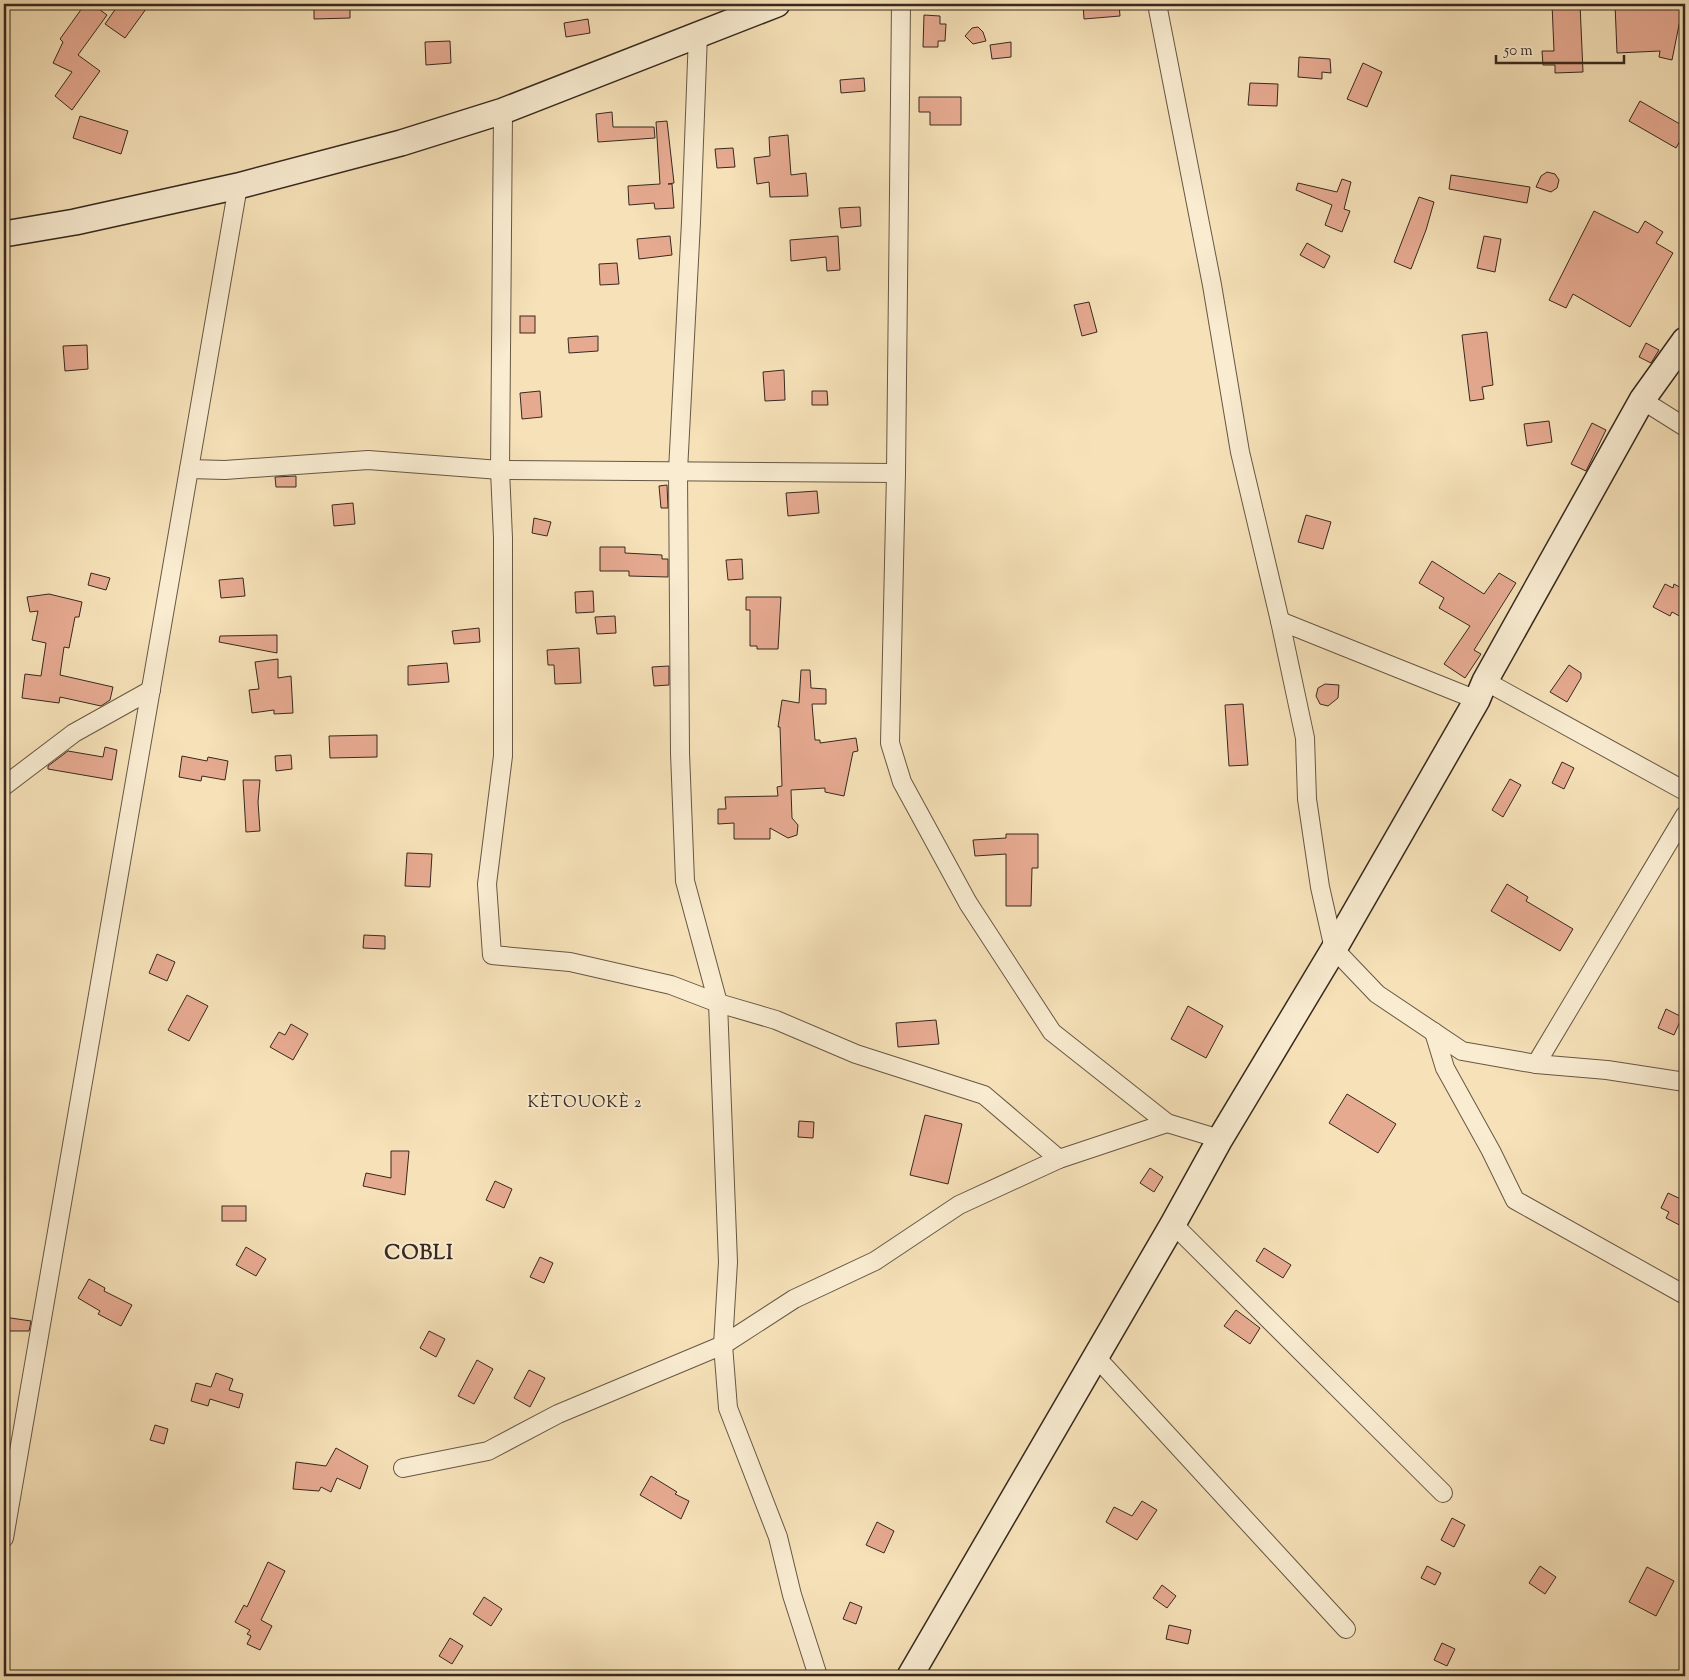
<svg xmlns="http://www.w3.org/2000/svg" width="1689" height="1680" font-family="'Sorts Mill Goudy',serif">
  <rect width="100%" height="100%" fill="#f6e1b8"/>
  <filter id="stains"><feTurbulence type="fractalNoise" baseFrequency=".004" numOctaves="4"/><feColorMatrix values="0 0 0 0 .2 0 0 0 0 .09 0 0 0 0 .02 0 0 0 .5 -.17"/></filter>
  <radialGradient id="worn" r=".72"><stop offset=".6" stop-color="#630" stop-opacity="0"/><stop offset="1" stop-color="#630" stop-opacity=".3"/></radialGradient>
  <g fill="#e6aa91" stroke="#37291e">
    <path d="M85,4H92L107,15L78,55L100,71L72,110L55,96L72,72L53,63L63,42L60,39Z"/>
    <path d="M119,4H139L146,9L125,38L105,24Z"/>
    <path d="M314,4H350V18L314,19Z"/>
    <path d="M1083,4H1119L1120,16L1084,19Z"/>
    <path d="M1552,4H1580L1583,72L1555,73V65H1543L1542,51H1554Z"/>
    <path d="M1615,4H1685V21L1680,20L1672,60L1659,57L1660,51L1617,53Z"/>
    <path d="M924,15L940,16V24H946L945,41H938V47H923Z"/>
    <path d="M588,19L590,33L566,37L564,23Z"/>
    <path d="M978,27L983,32L986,41L973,44L965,36L972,28Z"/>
    <path d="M450,41L451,63L426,65L425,42Z"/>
    <path d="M1011,42V57L992,59L990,45Z"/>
    <path d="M1299,57L1330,59L1331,73L1322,72V79L1298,77Z"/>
    <path d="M1363,63L1382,72L1367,107L1347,99Z"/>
    <path d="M864,78L865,91L841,93L840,80Z"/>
    <path d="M1250,83L1278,84L1277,106L1248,105Z"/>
    <path d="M919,97H961V125H930V112H919Z"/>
    <path d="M1640,101L1685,127V132L1676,148L1629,121Z"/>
    <path d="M612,112L613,127H654L655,138L598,142L596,114Z"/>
    <path d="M80,116L128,131L121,154L73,138Z"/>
    <path d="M667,121L674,183L668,184H672L674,208L655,209L654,203L629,205L628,186L660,184L656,122Z"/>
    <path d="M788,135L791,175L806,173L808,196L770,197L769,182L757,184L754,158L770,156L769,137Z"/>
    <path d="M733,148L735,167L717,168L715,149Z"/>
    <path d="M1547,172L1555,174L1559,180L1557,188L1551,192L1536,187L1541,176Z"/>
    <path d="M1451,175L1530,187L1527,203L1449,189Z"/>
    <path d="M1342,179L1351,182L1344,209L1350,211L1342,232L1325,225L1332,205L1296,190L1298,183L1337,192Z"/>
    <path d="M1419,197L1434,202L1426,230L1411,269L1394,262Z"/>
    <path d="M860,207L861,226L841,228L839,208Z"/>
    <path d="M1594,211L1638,233L1645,221L1663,232L1656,243L1673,253L1630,327L1573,294L1566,308L1549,300Z"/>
    <path d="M670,236L672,255L639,259L637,239Z"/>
    <path d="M838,236L840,270L827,271L826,257L791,261L790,240Z"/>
    <path d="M1484,236L1501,239L1495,272L1477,268Z"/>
    <path d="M1307,243L1330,256L1324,268L1300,255Z"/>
    <path d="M617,263L619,284L600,285L599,264Z"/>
    <path d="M1089,302L1097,332L1082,336L1074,305Z"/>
    <rect x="520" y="316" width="15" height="17"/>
    <path d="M1487,332L1493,385L1482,387L1484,399L1470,401L1462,335Z"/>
    <path d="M598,336V351L569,353L568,338Z"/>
    <path d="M1646,343L1659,350L1651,363L1639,357Z"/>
    <path d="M87,345L88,369L65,371L63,346Z"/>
    <path d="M784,370L785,400L765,401L763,372Z"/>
    <path d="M540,391L542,417L522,419L520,393Z"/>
    <path d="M812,391H827L828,405H812Z"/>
    <path d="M1549,421L1552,442L1527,446L1524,424Z"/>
    <path d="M1592,423L1606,430L1586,471L1571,464Z"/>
    <path d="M296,476V487H276L275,477Z"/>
    <path d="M667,485L668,508H661L659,486Z"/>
    <path d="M817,491L819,513L788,516L786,493Z"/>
    <path d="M353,503L355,524L334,526L332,505Z"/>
    <path d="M1306,515L1331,522L1323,549L1298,542Z"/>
    <path d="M534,518L551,522L547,536L532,533Z"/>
    <path d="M600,547H625V553L662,555V559H668V577L629,576V571H600Z"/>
    <path d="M742,559L743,579L728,580L726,560Z"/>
    <path d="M1432,561L1484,594L1499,573L1516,583L1474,650L1481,654L1465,678L1444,664L1470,626L1439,608L1444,598L1419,583Z"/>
    <path d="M91,573L110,578L106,590L88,585Z"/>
    <path d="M243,578L245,596L221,598L219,580Z"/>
    <path d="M1665,584L1673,588L1674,584L1685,590V619L1672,612L1670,616L1653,607Z"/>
    <path d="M593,591L594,612L576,613L575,592Z"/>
    <path d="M49,594L82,602L79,617H75L69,648L64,647L60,675L113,687L110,700L101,706L60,697L59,703L22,698L25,674L41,676L46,643L32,640L38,611L30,612L27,597Z"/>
    <path d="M746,597H781L778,649H757V646H750V610H746Z"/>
    <path d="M615,616L616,633L597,634L595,617Z"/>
    <path d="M479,628L480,642L454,644L452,631Z"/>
    <path d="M277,635V653L219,642L220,636Z"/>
    <path d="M579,648L581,683L555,684L554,665H548L547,650Z"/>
    <path d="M278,659V678L291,676L293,713L274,714V710L252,713L249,690L259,689L255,662Z"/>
    <path d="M447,663L449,682L408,685V666Z"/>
    <path d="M1569,665L1581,673V678L1567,702L1550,692Z"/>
    <path d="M669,666V685L654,686L652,667Z"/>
    <path d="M801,670H810L811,688L826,689V704H812L815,740H820V743L856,738L858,751L853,752L844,796L825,792V788L791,790L792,818L798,825L797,835L788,838L770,828V839H734V823L718,824V809H726L725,797L778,796L777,787L782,786L780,727H778L782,700L799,703Z"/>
    <path d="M1325,684L1339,685L1338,698L1328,706L1320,704L1316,696L1318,688Z"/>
    <path d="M1243,704L1248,765L1229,766L1225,705Z"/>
    <path d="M377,735V757L330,758L329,736Z"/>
    <path d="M105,747L117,750L112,780L48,769V766L68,751L103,757Z"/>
    <path d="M291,755L292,769L276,771L275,756Z"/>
    <path d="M182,756L207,761L208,757L228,761L225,780L202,776L201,781L179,777Z"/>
    <path d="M1562,762L1574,768L1564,789L1552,783Z"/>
    <path d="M1510,779L1521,785L1503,817L1492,810Z"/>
    <path d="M243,780H260L258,802L260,831L246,832Z"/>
    <path d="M1006,834H1038V868H1032L1031,906H1006V854L975,856L973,840L1006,838Z"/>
    <path d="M407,853L432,854L430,887L405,886Z"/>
    <path d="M1507,884L1528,897L1526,901L1573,929L1560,951L1491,911Z"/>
    <path d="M364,935L385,936V949L363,948Z"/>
    <path d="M157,954L175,962L167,981L149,973Z"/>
    <path d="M187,995L208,1006L189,1041L168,1030Z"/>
    <path d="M1188,1006L1223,1026L1206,1058L1171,1039Z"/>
    <path d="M1666,1009L1682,1017L1674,1035L1658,1028Z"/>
    <path d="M936,1020L939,1044L898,1047L896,1023Z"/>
    <path d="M291,1024L308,1034L293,1060L270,1047L279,1032L285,1035Z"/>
    <path d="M1347,1094L1396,1124L1378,1153L1329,1123Z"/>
    <path d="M925,1115L962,1124L948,1184L910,1175Z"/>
    <path d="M799,1121L814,1122L813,1138L798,1137Z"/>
    <path d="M391,1151H409L405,1195L363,1186L366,1173L391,1178Z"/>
    <path d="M1150,1168L1163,1177L1154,1192L1140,1183Z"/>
    <path d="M495,1181L512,1189L504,1208L486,1200Z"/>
    <path d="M1668,1193L1685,1201V1228L1666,1218L1669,1212L1661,1208Z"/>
    <rect x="222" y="1206" width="24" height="15"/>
    <path d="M246,1247L266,1259L256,1276L236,1265Z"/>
    <path d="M1264,1248L1291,1265L1283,1278L1256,1261Z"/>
    <path d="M540,1257L553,1263L544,1283L530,1277Z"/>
    <path d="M89,1279L105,1288L104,1291L132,1305L121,1326L98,1314L100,1311L78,1298Z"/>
    <path d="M1236,1310L1260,1328L1250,1344L1224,1326Z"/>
    <path d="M4,1317L31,1321L29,1331H4Z"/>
    <path d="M429,1331L445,1339L436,1357L420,1348Z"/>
    <path d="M477,1360L493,1369L474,1404L458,1396Z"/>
    <path d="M529,1370L545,1378L530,1407L514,1398Z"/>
    <path d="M216,1373L233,1379L229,1390L243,1394L239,1408L210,1399L208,1406L191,1401L196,1383L211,1387Z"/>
    <path d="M155,1425L168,1429L164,1444L150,1440Z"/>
    <path d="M336,1448L368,1466L360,1489L337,1478L331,1492L321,1487L319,1491L293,1489L296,1462L326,1466Z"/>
    <path d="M651,1476L677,1492L675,1494L689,1501L681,1519L640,1495Z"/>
    <path d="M1142,1501L1157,1510L1137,1540L1106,1522L1114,1507L1132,1516Z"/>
    <path d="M1452,1518L1465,1525L1454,1547L1441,1540Z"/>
    <path d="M877,1522L894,1531L884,1553L866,1545Z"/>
    <path d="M268,1562L285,1571L261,1620L272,1626L260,1650L247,1644L251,1636L247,1634L250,1630L235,1622L244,1605L247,1607Z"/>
    <path d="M1427,1566L1441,1573L1435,1585L1421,1578Z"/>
    <path d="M1540,1566L1556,1577L1545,1594L1529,1583Z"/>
    <path d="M1647,1567L1674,1581L1656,1616L1629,1602Z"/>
    <path d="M1162,1585L1176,1596L1167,1608L1153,1598Z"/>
    <path d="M484,1597L502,1609L491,1626L473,1614Z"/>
    <path d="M850,1602L862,1607L856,1624L843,1619Z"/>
    <path d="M1169,1625L1191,1630L1188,1644L1166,1639Z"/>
    <path d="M450,1638L463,1646L452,1664L439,1656Z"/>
    <path d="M1442,1643L1455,1649L1447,1666L1434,1660Z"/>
  </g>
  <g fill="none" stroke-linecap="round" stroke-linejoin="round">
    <defs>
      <g id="street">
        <path d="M901,4L896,473L890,743L902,782L968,903L1052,1032L1167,1123L1220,1139"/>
        <path d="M1157,4L1212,285L1240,452L1280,621L1305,738L1307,799L1320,887L1334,949L1377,994L1462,1051L1536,1064L1607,1070L1685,1082"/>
        <path d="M698,34L691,222L678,471L680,753L685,881L718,1003L728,1262L723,1345L728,1408L778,1537L792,1595L818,1676"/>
        <path d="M503,111L500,470L503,538V756L487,884L492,955L570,962L671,985L718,1003L776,1020L856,1054L984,1095L1059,1159"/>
        <path d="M1642,400L1685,427"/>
        <path d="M189,469L225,470L368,460L500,470L896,473"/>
        <path d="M1280,621L1477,700"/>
        <path d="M1485,681L1685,791"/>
        <path d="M4,786L74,733L151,690"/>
        <path d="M1434,1032L1445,1068L1491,1151L1515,1200L1685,1295"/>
        <path d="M1536,1064L1685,815"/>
        <path d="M1173,1224L1443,1493"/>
        <path d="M1096,1357L1346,1629"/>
        <path d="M403,1468L488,1451L558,1414L723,1345L794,1299L875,1261L959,1205L1059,1159L1167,1123"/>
        <path d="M4,1538L238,186"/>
      </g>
      <g id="secondary">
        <path d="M4,234L75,222L238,186L401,143L503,111L777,4"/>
        <path d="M910,1676L1173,1224L1220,1139L1334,949L1477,700L1485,681L1642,400L1685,340"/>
      </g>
    </defs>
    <use href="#street" stroke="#675744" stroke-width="20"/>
    <use href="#secondary" stroke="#37291e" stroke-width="28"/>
    <use href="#street" stroke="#f9ecd1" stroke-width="18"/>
    <use href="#secondary" stroke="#f9ecd1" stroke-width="25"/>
  </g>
  <g text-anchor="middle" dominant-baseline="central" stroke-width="4" stroke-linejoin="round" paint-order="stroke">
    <g font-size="16" letter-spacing="1" fill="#37291e" stroke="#f9ecd1">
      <text x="585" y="1103">KÈTOUOKÈ 2</text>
    </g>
    <g font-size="20" font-weight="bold" letter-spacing="1" fill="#37291e" stroke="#f9ecd1">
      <text x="419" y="1254">COBLI</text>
    </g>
  </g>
  <rect width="1689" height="1680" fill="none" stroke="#f6e1b8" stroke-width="20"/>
  <rect x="5" y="5" width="1679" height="1670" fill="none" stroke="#37291e" stroke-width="2.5"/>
  <rect x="10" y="10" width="1669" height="1660" fill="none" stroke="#37291e"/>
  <path d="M1496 55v8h128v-8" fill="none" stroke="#37291e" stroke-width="2.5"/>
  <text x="1504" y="55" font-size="15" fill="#37291e" stroke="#f9ecd1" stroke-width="4" paint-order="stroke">50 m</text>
  <rect width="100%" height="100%" filter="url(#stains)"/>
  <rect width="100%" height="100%" fill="url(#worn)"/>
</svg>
